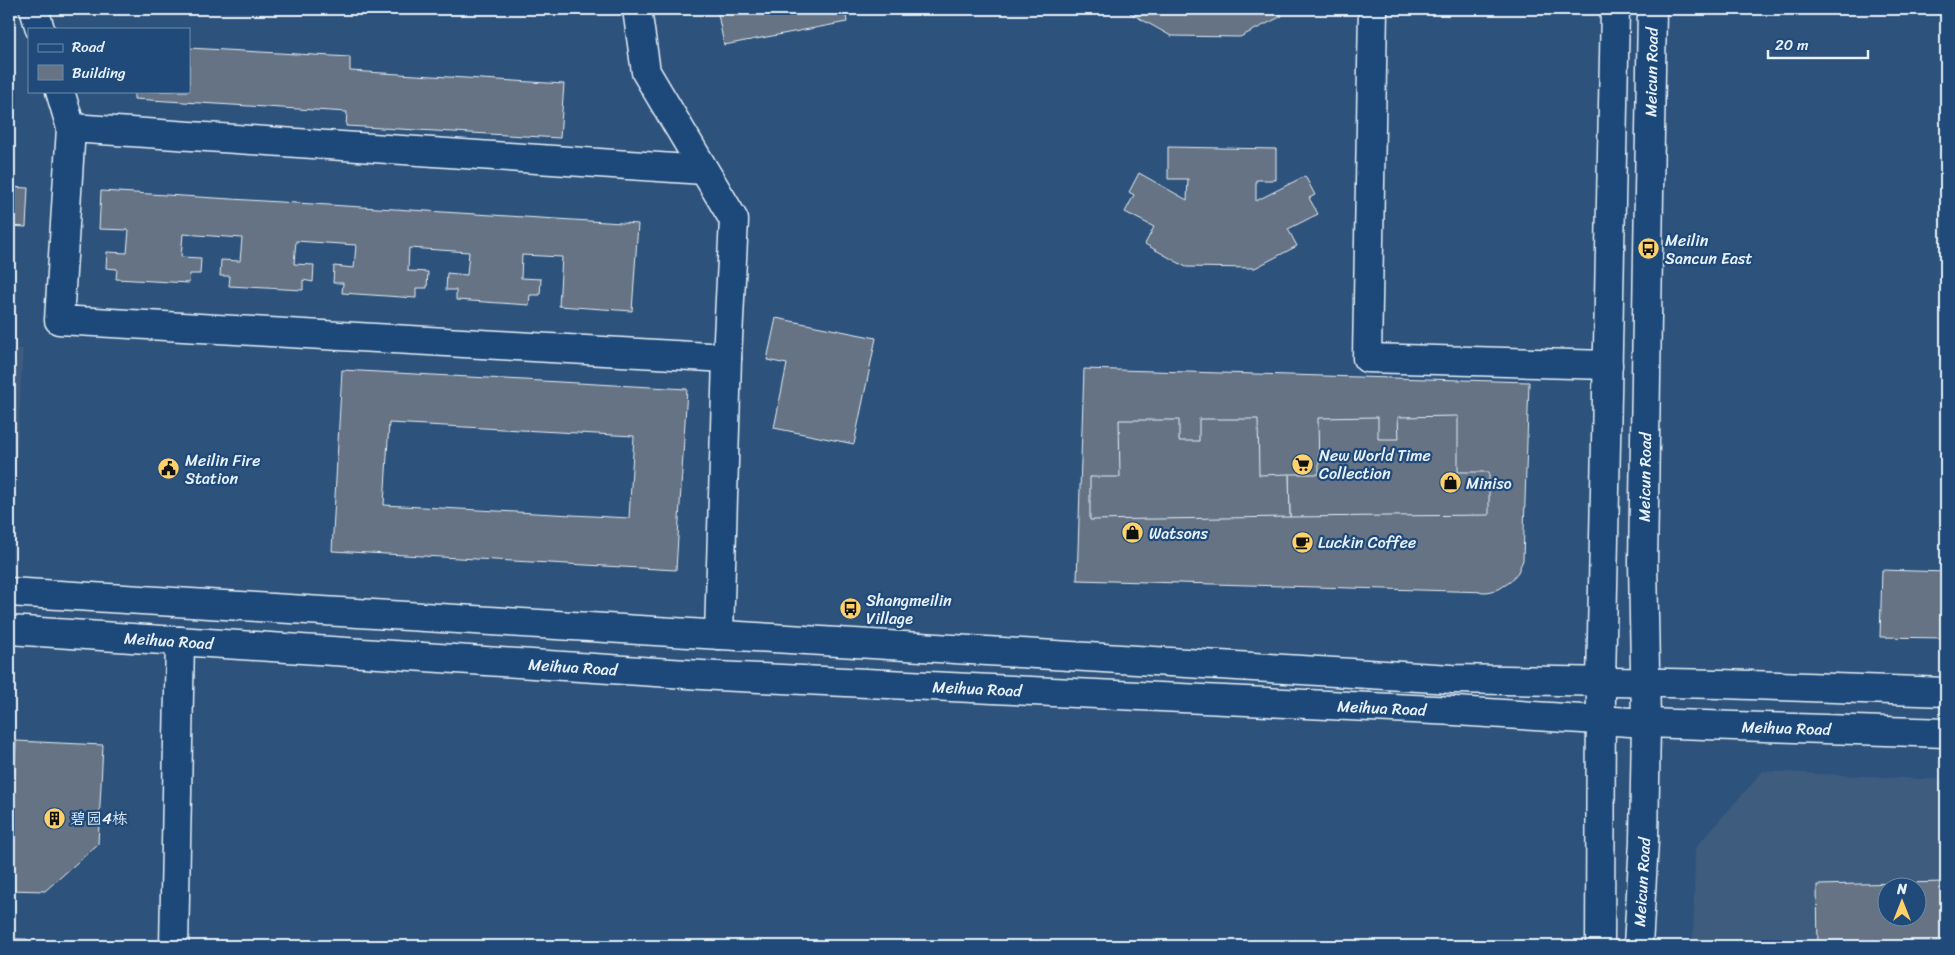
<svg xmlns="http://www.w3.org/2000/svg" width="1955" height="955" font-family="Sriracha,'LXGW WenKai TC',sans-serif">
  <rect width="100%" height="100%" fill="#2d527c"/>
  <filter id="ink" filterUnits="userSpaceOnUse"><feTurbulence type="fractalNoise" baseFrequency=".02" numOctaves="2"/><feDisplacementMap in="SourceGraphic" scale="10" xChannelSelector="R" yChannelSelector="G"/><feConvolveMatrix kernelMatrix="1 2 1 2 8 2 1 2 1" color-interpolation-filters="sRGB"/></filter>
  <g filter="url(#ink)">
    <g fill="#3e5c7e" fill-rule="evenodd">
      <path d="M9,348L23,349L10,572H9Z"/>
      <path d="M1763,771L1946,780V946H1693L1695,848ZM1888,888H1918V918H1888Z"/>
    </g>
    <path fill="#5f8186" stroke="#a4b9bf" d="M9,938L27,939V946H9Z"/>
    <g fill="#657384" stroke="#e8f1f8" fill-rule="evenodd">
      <path d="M717,9H845L847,22L724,45Z"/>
      <path d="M1133,9H1279L1282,16L1240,37L1171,36L1130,13Z"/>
      <path d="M189,48L350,57V71L564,84L560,138L346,126L347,112L134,99V91H189Z"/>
      <path d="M1168,147L1276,149V180H1256V201L1305,176L1315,195L1309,198L1318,214L1288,229L1297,246L1255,268L1186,267L1145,244L1154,227L1125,212L1134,195L1129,192L1139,173L1187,200L1188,179H1168Z"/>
      <path d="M9,187L28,188L26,227L9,226Z"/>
      <path d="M101,191L638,224L632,311L559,306L562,257L522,255L521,278L541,279L540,295H530L529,305L456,300V290H446L447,273L467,275L469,252L409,248L408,271L428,272L427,288H416V298L342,293L343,283H333L334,266L354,268L356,245L296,241L294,264L314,265L313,282L303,280V290L229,286L230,276H220L221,260L240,261L242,238L183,234L181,257L201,258L200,274H190L189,283L116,279L117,269L106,268L107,252L127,253L129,230L99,229Z"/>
      <path d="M9,249H14L13,265H9Z"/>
      <path d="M776,318L876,338L854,444L774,428L787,364L767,360Z"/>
      <path d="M1084,369L1529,382L1523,560L1518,572L1510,582L1499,589L1487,592L1077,580Z"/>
      <path d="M342,370L687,389L676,570L332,551ZM389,423L634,436L629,518L384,505Z"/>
      <path d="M1458,416V472H1489V515L1290,517L1289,474H1319L1318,418L1378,417V439H1399L1398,417Z"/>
      <path d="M1199,419H1258L1259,475L1289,474L1290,517L1090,520V477H1120L1119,420H1179V441H1199Z"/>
      <path d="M1882,570L1946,572V638L1880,637Z"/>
      <path d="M16,741L103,745L98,844L45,891L9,890V792L14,793Z"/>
      <path d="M1946,882V946H1818L1817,885ZM1888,888H1918V918H1888Z"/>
    </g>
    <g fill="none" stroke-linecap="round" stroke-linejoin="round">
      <defs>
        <g id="minor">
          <path d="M34,9L40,29"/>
          <path d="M637,9L646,72L734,220L727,358L719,635"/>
          <path d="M1373,9L1367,358L1608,365"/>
          <path d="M60,91L71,128L704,170"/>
          <path d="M71,128L59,320L727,358"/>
          <path d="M174,946L180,641"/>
          <path d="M1600,946L1601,683L1615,9"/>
          <path id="s1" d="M1638,946L1644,841L1646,723L1643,562L1652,9"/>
        </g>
        <g id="major">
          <path d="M9,592L1452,679L1721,684L1946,692"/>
          <path id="s2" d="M9,630L717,676L1455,711L1646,723L1946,733"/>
        </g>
      </defs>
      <use href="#minor" stroke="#e8f1f8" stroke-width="31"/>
      <use href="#major" stroke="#e8f1f8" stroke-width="31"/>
      <use href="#minor" stroke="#1f4a7a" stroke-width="28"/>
      <use href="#major" stroke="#1f4a7a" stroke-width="28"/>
    </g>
  </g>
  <defs>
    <symbol id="bus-disc" viewBox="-11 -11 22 22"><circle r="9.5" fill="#ffd166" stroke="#1f4a7a"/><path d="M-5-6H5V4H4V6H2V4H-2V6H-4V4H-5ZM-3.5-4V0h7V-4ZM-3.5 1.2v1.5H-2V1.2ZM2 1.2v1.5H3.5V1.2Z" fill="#111"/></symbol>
    <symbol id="supermarket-disc" viewBox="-11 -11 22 22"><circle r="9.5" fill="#ffd166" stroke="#1f4a7a"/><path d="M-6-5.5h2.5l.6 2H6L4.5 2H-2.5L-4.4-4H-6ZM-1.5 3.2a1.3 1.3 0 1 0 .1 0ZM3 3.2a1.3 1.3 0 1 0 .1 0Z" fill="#111"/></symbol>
    <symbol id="civic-disc" viewBox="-11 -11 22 22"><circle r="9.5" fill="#ffd166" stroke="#1f4a7a"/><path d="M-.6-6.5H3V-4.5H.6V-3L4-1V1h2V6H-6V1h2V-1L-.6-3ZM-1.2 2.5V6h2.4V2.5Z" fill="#111"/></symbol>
    <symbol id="shop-disc" viewBox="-11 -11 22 22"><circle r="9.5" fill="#ffd166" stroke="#1f4a7a"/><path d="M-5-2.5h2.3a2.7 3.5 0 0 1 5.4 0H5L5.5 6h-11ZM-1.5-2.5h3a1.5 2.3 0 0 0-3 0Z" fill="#111"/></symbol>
    <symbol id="cafe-disc" viewBox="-11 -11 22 22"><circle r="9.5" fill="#ffd166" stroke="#1f4a7a"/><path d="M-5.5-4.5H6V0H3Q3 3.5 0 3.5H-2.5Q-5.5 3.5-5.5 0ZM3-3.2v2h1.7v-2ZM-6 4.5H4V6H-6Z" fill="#111"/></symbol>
    <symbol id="building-disc" viewBox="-11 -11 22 22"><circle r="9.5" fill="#ffd166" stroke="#1f4a7a"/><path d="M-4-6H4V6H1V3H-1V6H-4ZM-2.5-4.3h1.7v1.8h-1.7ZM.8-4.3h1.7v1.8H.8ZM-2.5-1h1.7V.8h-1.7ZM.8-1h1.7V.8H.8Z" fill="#111"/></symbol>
  </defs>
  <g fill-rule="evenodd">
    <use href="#bus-disc" x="1636" y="236" width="25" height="25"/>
    <use href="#supermarket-disc" x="1290" y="452" width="25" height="25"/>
    <use href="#civic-disc" x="156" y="456" width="25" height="25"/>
    <use href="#shop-disc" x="1438" y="470" width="25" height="25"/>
    <use href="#shop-disc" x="1120" y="520" width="25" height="25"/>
    <use href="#cafe-disc" x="1290" y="530" width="25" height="25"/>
    <use href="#bus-disc" x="838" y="596" width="25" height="25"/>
    <use href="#building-disc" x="42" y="806" width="25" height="25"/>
  </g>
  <g text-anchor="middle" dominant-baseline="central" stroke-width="4.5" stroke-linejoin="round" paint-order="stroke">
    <g font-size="16" fill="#e8f1f8" stroke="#1f4a7a">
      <text stroke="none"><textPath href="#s1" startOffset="874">Meicun Road</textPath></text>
      <text stroke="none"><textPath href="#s1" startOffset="469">Meicun Road</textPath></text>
      <text stroke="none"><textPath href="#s2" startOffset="160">Meihua Road</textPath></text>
      <text stroke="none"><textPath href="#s2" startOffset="565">Meihua Road</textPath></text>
      <text stroke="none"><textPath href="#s2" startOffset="970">Meihua Road</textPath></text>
      <text stroke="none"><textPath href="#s2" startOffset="1375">Meihua Road</textPath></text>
      <text stroke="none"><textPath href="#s2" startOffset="1780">Meihua Road</textPath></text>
      <text stroke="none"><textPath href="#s1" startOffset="64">Meicun Road</textPath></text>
    </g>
    <g font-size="16" fill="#e8f1f8" stroke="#1f4a7a" text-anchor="start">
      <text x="1665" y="240">Meilin<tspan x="1665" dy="18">Sancun East</tspan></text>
      <text x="1319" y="455">New World Time<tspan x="1319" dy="18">Collection</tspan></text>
      <text x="185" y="460">Meilin Fire<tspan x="185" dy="18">Station</tspan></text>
      <text x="1466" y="483">Miniso</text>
      <text x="1149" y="533">Watsons</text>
      <text x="1318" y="542">Luckin Coffee</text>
      <text x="866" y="600">Shangmeilin<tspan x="866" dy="18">Village</tspan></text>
      <text x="70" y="818">碧园4栋</text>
    </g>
  </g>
  <rect width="1955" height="955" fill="none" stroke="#1f4a7a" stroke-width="30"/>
  <rect x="15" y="15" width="1925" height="925" fill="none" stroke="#e8f1f8" stroke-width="2" filter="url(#ink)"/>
  <rect x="28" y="28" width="162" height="65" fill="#1f4a7a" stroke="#6f8dac"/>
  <rect x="38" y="44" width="25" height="8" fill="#1f4a7a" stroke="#6f8dac"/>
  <text x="72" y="52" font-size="15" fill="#e8f1f8">Road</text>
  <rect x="38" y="65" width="25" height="15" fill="#657384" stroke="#6f8dac"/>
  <text x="72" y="78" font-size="15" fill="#e8f1f8">Building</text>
  <g transform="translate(1902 902)"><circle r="24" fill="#1f4a7a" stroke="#6f8dac"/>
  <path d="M0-4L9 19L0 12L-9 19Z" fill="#ffd166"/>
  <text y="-8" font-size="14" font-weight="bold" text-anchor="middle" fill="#e8f1f8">N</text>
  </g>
  <path d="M1768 50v8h100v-8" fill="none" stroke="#e8f1f8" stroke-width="2.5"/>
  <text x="1775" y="50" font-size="15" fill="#e8f1f8" stroke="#1f4a7a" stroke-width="4" paint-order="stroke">20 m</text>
</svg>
